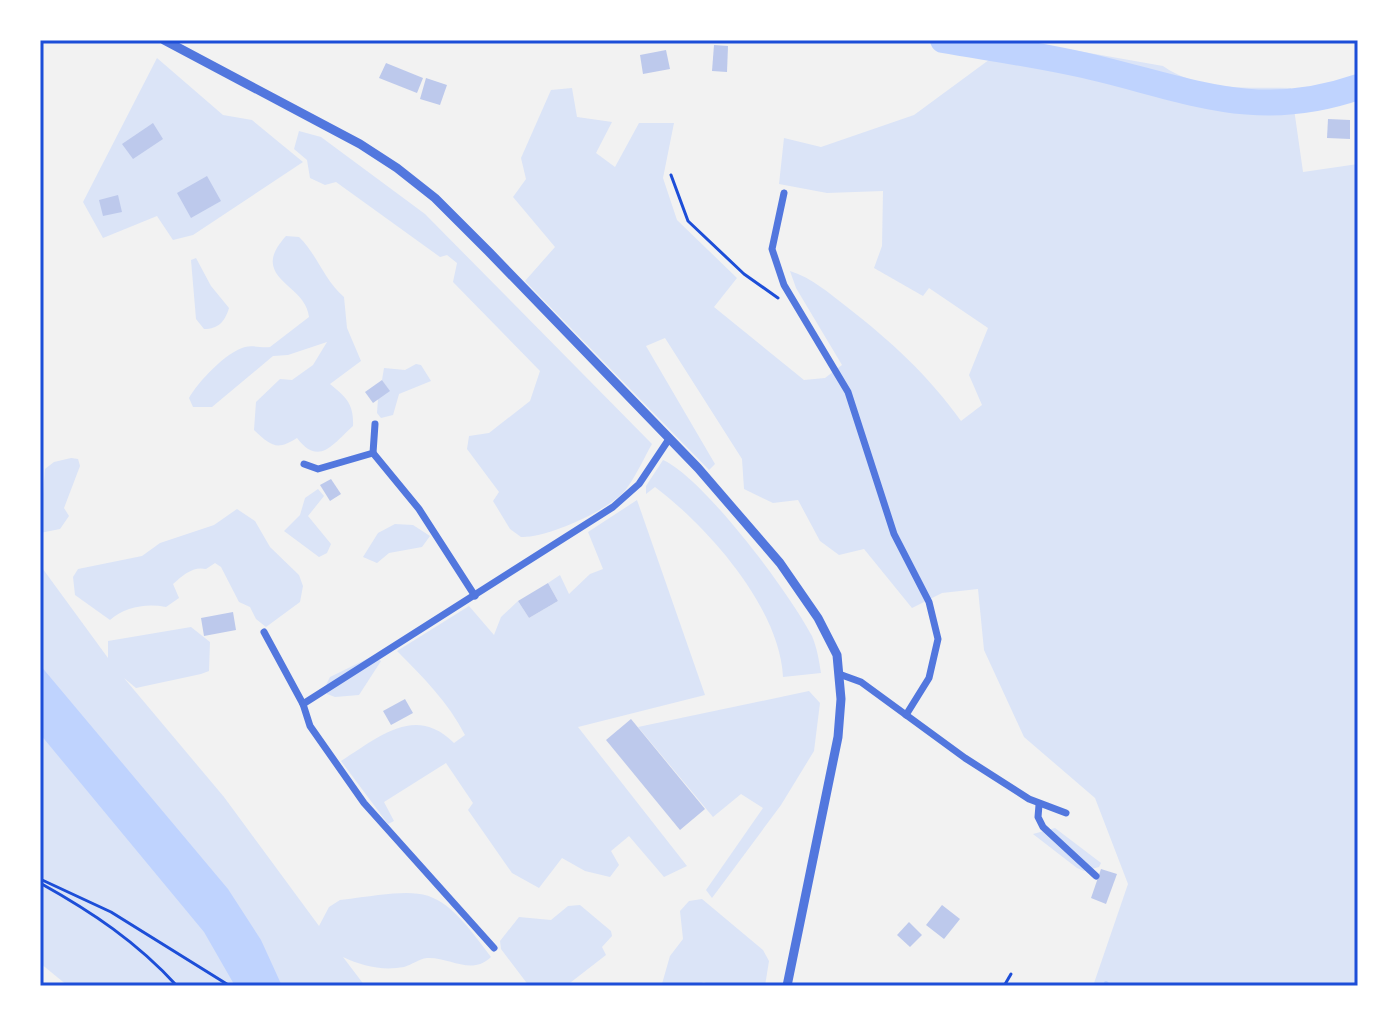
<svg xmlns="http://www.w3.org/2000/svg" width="1398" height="1026" font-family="'Nunito Sans',sans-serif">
  <rect width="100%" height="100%" fill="#f2f2f2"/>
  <g fill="#dbe4f7">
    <path d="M1016,40L1163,66C1200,92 1247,87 1291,88L1303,172L1358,164V986H1093L1128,884L1095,798L1024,737L984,650L978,589L942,593L912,608L864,549L839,555L820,541L798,500L773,503L744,489L742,459L665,338L646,346L715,464L709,470L525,281L555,247L513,197L526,179L521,158L551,90L572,88L577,117L612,122L596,153L615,167L639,123H674L663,178L677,220L737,278L714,307L804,380L825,378L842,365L796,288L790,271C812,278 829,293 847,307C893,343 927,374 961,421L982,405L969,375L988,328L929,288L923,296L874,268L882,246L883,191L827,193L779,184L784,138L821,147L914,115Z"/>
    <path d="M157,58L223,115L252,120L303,162L193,235L173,240L157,216L103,238L83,202Z"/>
    <path d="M299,131L321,137L425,214L652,444C644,458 637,474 627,488C611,510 547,538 521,537L510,529L493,501L499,492L467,449L469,436L489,433L530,401L540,371L453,282L457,263L447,255L440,257L336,182L325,185L310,178L307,160L294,149Z"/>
    <path d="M286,236L299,237C317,254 324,280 344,297L347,328L361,361L330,384C346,397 354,404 353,426C333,444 319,467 297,438C277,451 271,446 254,430L256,402L280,379L292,380L313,365L327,342L288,355L273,356L212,407H193L189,398C198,382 226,352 245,347C253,345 261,348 270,347L309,317C306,283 247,279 286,236Z"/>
    <path d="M196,258L211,286L229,308C225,321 219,329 204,329L196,319L191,260Z"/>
    <path d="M416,364L421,365L431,381L399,394L393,415L381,418L377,413L378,399L389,390L382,380L384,368L405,370Z"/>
    <path d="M71,458L78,459L80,466L64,508L69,516L60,529L40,533L45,469L54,462Z"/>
    <path d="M663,460C704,478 791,595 812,636C817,648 819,660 821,673L783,677C780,608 708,527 655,487L646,494V486Z"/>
    <path d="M318,489L324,496L308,516L331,544L327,553L319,557L284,531L300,515L305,498Z"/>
    <path d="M637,500L705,695L578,727L687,866L664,877L629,836L611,851L619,865L610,877L585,871L562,858L539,888L512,873L468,810L473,803L446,763L384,802L394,821L388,824L341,761C379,737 415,704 454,743L465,735C448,702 423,677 397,651L469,606L494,635L501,617L518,601L529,618L558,601L548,583L560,575L569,594L590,574L603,569L588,532Z"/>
    <path d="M237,509L255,521L270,547L299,575L303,586L300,602L266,627L256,619L250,607L239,602L221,567L215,563L206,569C193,566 183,575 173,584L179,598L166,607C146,603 125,607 110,620L75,595L73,577L78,569L142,556L160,543L214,525Z"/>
    <path d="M395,524L413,525L430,536L422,547L389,553L377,563L363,557L378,533Z"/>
    <path d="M40,565L108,658V641L191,627L210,642L209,671L201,674L136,688L124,678L224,797L319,926L329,907L340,900C429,889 435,881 491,957C471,976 451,957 427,958C419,959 411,965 404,967C382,971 362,966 343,957L365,986H68L40,963Z"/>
    <path d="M373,656L381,661L359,695L335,697L327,694L325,687L330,677Z"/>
    <path d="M809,691L820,703L814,751L781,805L712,898L706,890L763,808L741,794L713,817L638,727Z"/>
    <path d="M1055,828L1101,863L1099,867L1084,871L1077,868L1033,834Z"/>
    <path d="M702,899L763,950L769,961L765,986H712L704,982L693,986L662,984L670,956L683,939L680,911L689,901Z"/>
    <path d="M580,905L611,931L612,936L602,947L606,955L566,986H529L501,949L500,941L519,917L551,920L568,906Z"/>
  </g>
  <path fill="#bfd3fe" d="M40,665L228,889L261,940L282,986H235L204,932L40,734Z"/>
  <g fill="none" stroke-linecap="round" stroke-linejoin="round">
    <path stroke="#bfd3fe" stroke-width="4" d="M1106,983L1109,986"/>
    <path stroke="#bfd3fe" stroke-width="26" d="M943,40C995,49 1049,56 1100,69C1194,92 1260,121 1358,87"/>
  </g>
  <g fill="#bdc9ec">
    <path d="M714,45L728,46L727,72L712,71Z"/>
    <path d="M666,50L670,69L643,74L640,55Z"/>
    <path d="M386,63L423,78L417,93L379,78Z"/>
    <path d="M426,78L447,85L440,105L420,99Z"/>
    <path d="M1328,119L1350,120V139L1327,138Z"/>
    <path d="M153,123L163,139L133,159L122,144Z"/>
    <path d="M207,176L221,201L191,218L177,193Z"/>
    <path d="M118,195L122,212L103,216L99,200Z"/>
    <path d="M382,380L390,391L373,403L365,392Z"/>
    <path d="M331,479L341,494L330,501L320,485Z"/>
    <path d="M548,583L558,601L529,618L518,601Z"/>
    <path d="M233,612L236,630L204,636L201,618Z"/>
    <path d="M405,699L413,713L391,725L383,711Z"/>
    <path d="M631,719L705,809L680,830L606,740Z"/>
    <path d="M1101,869L1117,874L1106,904L1091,898Z"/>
    <path d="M942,905L960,919L944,939L926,925Z"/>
    <path d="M909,922L922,935L910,947L897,935Z"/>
  </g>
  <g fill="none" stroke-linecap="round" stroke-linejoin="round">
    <g stroke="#1d4ed8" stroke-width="3">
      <path d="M671,175L688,221L744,274L778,298"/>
      <path d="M40,879L111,912L230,986"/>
      <path d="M40,883C92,912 137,942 177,986"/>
      <path d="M1004,986L1011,974"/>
    </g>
    <g stroke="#5277de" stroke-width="7">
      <path d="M784,193L772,249L784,285L848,392L894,534L929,602L938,639L929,678L906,715"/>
      <path d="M373,453L419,509L475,596"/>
      <path d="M304,464L318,469L373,453L375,424"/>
      <path d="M264,632L303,704L310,726L364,803L494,948"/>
      <path d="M839,674L861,682L965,758L1029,799L1066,813"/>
      <path d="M303,704L613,507L639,484L669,439"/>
      <path d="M1039,805L1038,817L1043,827L1096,876"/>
    </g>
    <path stroke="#5277de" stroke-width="9" d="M164,40L360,144L397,168L435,198L490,253L698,468L780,563L818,618L837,655L841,699L838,737L787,986"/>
  </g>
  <rect width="1398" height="1026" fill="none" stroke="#ffffff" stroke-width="84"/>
  <rect x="42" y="42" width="1314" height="942" fill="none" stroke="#1d4ed8" stroke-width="3"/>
</svg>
